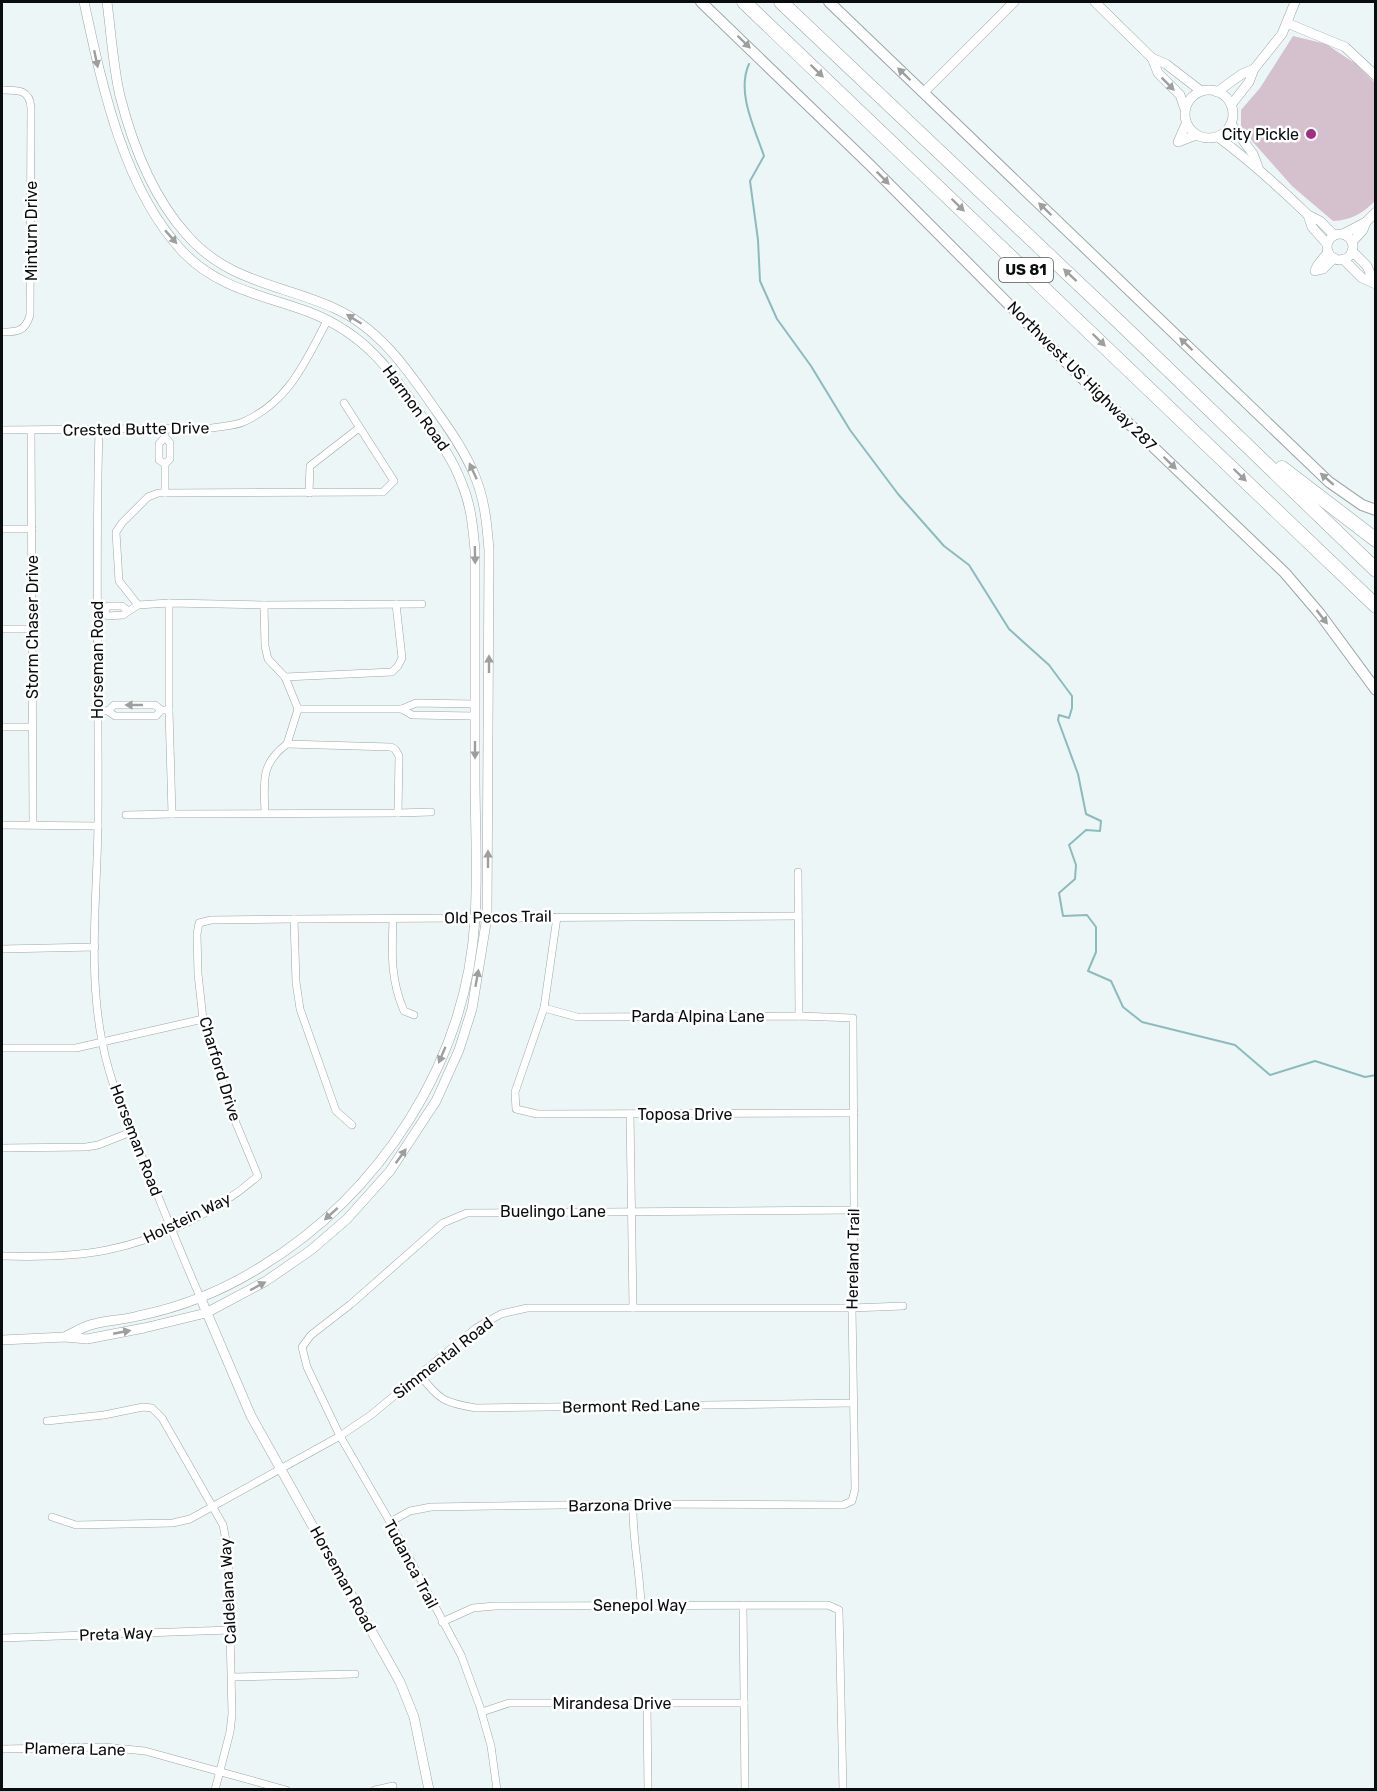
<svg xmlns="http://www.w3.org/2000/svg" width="1377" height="1791" font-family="Rubik,sans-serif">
  <rect width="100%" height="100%" fill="#ecf6f7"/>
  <path fill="#d5c0cd" d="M1293,36L1326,44L1356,64L1375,83V201C1362,214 1351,220 1333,221L1292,186L1253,142L1241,126V110L1260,88Z"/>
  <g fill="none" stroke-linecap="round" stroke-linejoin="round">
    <path stroke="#8cbbbe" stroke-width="2" d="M749,64C736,92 755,129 764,156L750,181L758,240L760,281L777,319L811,366L850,430L898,494L944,546L969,565L1009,629L1049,665L1072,696V708L1069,718L1059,715L1058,720L1078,774L1086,814L1101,821L1100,831L1086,830L1069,845L1076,865L1075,879L1059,893L1063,916L1087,915L1096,927V952L1088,971L1111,981L1123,1007L1142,1022L1235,1045L1270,1075L1315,1061L1365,1077L1376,1075"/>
    <defs>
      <g id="minor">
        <path d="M2,90C17,90 30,89 31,108L30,315C25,332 17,332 2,332"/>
        <path d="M165,429V437L170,443V459L165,464V493"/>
        <path d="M2,430L212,428C222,426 234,426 243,422C289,402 305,362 327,321"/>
        <path d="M31,430L33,824"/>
        <path d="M99,431C95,562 99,693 98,824C97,897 88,970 102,1041C110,1085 130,1129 147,1169C165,1213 182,1256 201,1299"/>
        <path d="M165,437L159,444V460L165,464"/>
        <path d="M309,493L310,466L359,428"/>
        <path d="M2,529H32"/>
        <path d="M169,603V710"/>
        <path d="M138,605L119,581L116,532L122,523L148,497L158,493L383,492L394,481L344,403"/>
        <path d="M264,605L422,604"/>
        <path d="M97,612H104L108,616L123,615L138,605L169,603L264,605L265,646L268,659L285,677L298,709L287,744L391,747L395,749L399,756L398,813L172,814L169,710H161L155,705H114L108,711"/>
        <path d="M104,612L108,606H122L127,610"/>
        <path d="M2,629H31"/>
        <path d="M285,677L392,672L398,666L402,658L396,604"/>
        <path d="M298,709H402L416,703L475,704"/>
        <path d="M402,709L412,715L475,716"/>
        <path d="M97,710L108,711L115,716H156L161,710"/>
        <path d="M2,727H32"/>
        <path d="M265,813C264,782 260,764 287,744"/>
        <path d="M398,813L431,812"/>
        <path d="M126,815L172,814"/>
        <path d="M2,825L98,826"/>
        <path d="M798,872L799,1016"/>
        <path d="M557,917L544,1008L515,1092L516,1109L537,1114L854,1113"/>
        <path d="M294,919L296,982L300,1009L336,1111L352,1125"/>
        <path d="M393,919C392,952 390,979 404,1011L414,1015"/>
        <path d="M2,949L95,947"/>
        <path d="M2,1048H76L203,1019"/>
        <path d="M630,1114L633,1308"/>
        <path d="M2,1148L86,1147L98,1145L131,1132"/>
        <path d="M2,1256C36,1257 73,1257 107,1250C161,1239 217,1212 258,1176L236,1123L203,1019L198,974L197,934L199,923L211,920L294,919L798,916"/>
        <path d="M420,1375C439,1400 445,1403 476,1408L853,1403"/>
        <path d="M47,1421L104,1415L143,1407L152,1408L162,1418L223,1525L228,1551L232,1714L230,1732L215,1790"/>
        <path d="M633,1504C632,1538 640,1571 641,1605"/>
        <path d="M52,1517L76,1525L173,1523L190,1519L340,1436L371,1415L476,1328L501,1314L527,1308H852L903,1306"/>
        <path d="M390,1522L410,1511L431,1507L633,1504L843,1505L852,1501L855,1489L852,1308L854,1210L853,1018L799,1016L577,1017L544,1008"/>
        <path d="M743,1605L745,1790"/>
        <path d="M442,1622L473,1608L495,1606L828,1605L839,1610L843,1790"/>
        <path d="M2,1638L230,1630"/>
        <path d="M232,1677L355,1674"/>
        <path d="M647,1703L648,1790"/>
        <path d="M482,1712L509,1703H744"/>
        <path d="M2,1749L104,1747L145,1751L286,1790"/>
        <path d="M375,1790L393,1786"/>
        <path d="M497,1790L491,1746L480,1707L461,1655L390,1522L340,1436L307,1367L302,1347L311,1335L351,1304L443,1223L467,1213L854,1210"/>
      </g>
      <g id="tertiary">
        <path d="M1095,2L1152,58L1166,64L1201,91"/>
        <path d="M1287,23L1345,47L1376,76"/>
        <path d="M1152,58L1158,73L1180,95L1185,109"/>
        <circle cx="1209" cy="114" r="24"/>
        <path d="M924,92L1014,2"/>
        <path d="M1217,92L1242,74L1254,69"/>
        <path d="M1231,105L1249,82L1254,69L1282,34L1295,2"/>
        <path d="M1186,124L1178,142L1196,135"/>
        <path d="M1231,124L1253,154L1258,167"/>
        <path d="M1218,137C1250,161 1279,187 1308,215"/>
        <path d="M1366,222L1376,212"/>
        <path d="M1343,234L1366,222L1363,230L1352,242"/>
        <circle cx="1340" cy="247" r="13"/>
        <path d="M1327,244L1312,227L1308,215L1320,221L1334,235"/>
        <path d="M1352,251L1367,266L1374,283"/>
        <path d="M1328,252L1317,266L1315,271L1323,269L1334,258"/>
        <path d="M1343,259L1362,278L1376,284"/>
        <path d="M201,1299L251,1416L400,1682L414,1717L429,1790"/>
        <path d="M66,1336C75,1332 84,1326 94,1324C108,1320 124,1320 138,1316C182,1307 222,1291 259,1268C381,1194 467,1061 475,918C478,871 475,823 475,777C475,701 475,626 475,550C473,528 471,505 462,484C453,459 438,439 423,418C390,370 366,334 309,312C263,295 219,289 183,252C123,188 102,85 84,2"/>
        <path d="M2,1340L65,1337L87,1339L144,1328L206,1313L266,1281L311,1250L347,1219L390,1171L436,1101L459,1050L472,1009L487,917L489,550C487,525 485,502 476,479C467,455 452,433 437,412C409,372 381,329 334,308C280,284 227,282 186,234C153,197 132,143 120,96C113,66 111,32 107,2"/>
      </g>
      <g id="secondary">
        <path d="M701,2L870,165L1100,396L1285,573L1320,614L1376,690"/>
        <path d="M829,2L1329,482L1362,505L1376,510"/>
      </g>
      <g id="motorway">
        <path d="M744,2L1376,606"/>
        <path d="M781,2L1118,321L1376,570"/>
        <path d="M1282,468L1376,540"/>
      </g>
    </defs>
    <use href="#minor" stroke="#9da6a6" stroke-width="8"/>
    <use href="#tertiary" stroke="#9da6a6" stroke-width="10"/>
    <use href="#secondary" stroke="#9da6a6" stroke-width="12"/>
    <use href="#motorway" stroke="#9da6a6" stroke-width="15"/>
    <use href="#minor" stroke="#fff" stroke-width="7"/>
    <use href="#tertiary" stroke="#fff" stroke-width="9"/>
    <use href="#secondary" stroke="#fff" stroke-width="10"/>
    <use href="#motorway" stroke="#fff" stroke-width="14"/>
  </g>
  <defs><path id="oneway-solid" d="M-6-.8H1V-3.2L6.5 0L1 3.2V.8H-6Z" transform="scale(1.5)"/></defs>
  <g fill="#9d9e9e">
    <use href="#oneway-solid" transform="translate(744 42) rotate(44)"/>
    <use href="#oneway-solid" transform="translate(96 59) rotate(78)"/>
    <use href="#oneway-solid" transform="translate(817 71) rotate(44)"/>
    <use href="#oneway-solid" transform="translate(904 74) rotate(-136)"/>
    <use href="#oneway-solid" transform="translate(1168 84) rotate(45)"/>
    <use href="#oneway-solid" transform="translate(883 178) rotate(45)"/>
    <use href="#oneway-solid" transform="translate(958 205) rotate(44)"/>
    <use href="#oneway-solid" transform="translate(1045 209) rotate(-136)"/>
    <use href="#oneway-solid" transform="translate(171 237) rotate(49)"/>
    <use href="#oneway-solid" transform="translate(1070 275) rotate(-137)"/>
    <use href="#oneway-solid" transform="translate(354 319) rotate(-148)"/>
    <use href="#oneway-solid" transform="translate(1099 340) rotate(44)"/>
    <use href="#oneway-solid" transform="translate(1186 344) rotate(-136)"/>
    <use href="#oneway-solid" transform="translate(1170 463) rotate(44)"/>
    <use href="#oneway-solid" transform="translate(473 471) rotate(-115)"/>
    <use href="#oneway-solid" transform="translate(1240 475) rotate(44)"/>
    <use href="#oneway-solid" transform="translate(1327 479) rotate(-139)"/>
    <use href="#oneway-solid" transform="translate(475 555) rotate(89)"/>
    <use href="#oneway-solid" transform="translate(1322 617) rotate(52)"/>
    <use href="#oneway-solid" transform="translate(489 664) rotate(-90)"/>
    <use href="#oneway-solid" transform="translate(134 705) rotate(-180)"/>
    <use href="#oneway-solid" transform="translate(475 750) rotate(90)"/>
    <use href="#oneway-solid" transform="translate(488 859) rotate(-90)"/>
    <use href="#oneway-solid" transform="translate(477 978) rotate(-80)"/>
    <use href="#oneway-solid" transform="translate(442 1055) rotate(113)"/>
    <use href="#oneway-solid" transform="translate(401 1156) rotate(-54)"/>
    <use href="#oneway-solid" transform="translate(331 1214) rotate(138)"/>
    <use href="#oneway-solid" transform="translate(258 1286) rotate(-28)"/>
    <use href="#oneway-solid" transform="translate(122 1332) rotate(-11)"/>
  </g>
  <circle fill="#a32c84" stroke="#fff" stroke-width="2" cx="1311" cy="134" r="6"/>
  <g text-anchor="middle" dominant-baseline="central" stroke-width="5" stroke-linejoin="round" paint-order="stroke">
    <rect fill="#fff" stroke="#535656" stroke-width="1.5" x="999" y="258" width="54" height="24" rx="4.5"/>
    <g font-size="15" font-weight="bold" fill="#090d0d">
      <text x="1026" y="270">US 81</text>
    </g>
    <g font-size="16" fill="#090d0d" stroke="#fff" text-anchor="end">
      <text x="1299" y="134">City Pickle</text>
    </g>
    <g font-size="16" fill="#090d0d" stroke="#fff">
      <text transform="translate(31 231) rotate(-90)">Minturn Drive</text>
      <text transform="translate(1082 376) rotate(45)">Northwest US Highway 287</text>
      <text transform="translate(416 408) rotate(54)">Harmon Road</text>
      <text transform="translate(136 429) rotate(-1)">Crested Butte Drive</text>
      <text transform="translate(32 627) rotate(-90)">Storm Chaser Drive</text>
      <text transform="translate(97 660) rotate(-90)">Horseman Road</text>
      <text transform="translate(498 917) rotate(-1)">Old Pecos Trail</text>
      <text x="698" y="1016">Parda Alpina Lane</text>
      <text transform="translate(220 1069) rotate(73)">Charford Drive</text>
      <text x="685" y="1114">Toposa Drive</text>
      <text transform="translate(136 1140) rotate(69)">Horseman Road</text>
      <text x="553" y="1211">Buelingo Lane</text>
      <text transform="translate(187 1218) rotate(-26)">Holstein Way</text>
      <text transform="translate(853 1259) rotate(-89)">Hereland Trail</text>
      <text transform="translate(443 1358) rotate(-38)">Simmental Road</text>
      <text transform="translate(631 1406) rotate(-1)">Bermont Red Lane</text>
      <text transform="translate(620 1505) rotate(-1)">Barzona Drive</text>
      <text transform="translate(411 1564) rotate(62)">Tudanca Trail</text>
      <text transform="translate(343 1579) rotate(61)">Horseman Road</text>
      <text transform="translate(228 1591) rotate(-93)">Caldelana Way</text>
      <text x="640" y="1605">Senepol Way</text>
      <text transform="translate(116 1634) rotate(-2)">Preta Way</text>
      <text x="612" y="1703">Mirandesa Drive</text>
      <text transform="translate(75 1749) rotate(1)">Plamera Lane</text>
    </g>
  </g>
  <rect width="1377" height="1791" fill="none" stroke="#090d0d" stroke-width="6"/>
</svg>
